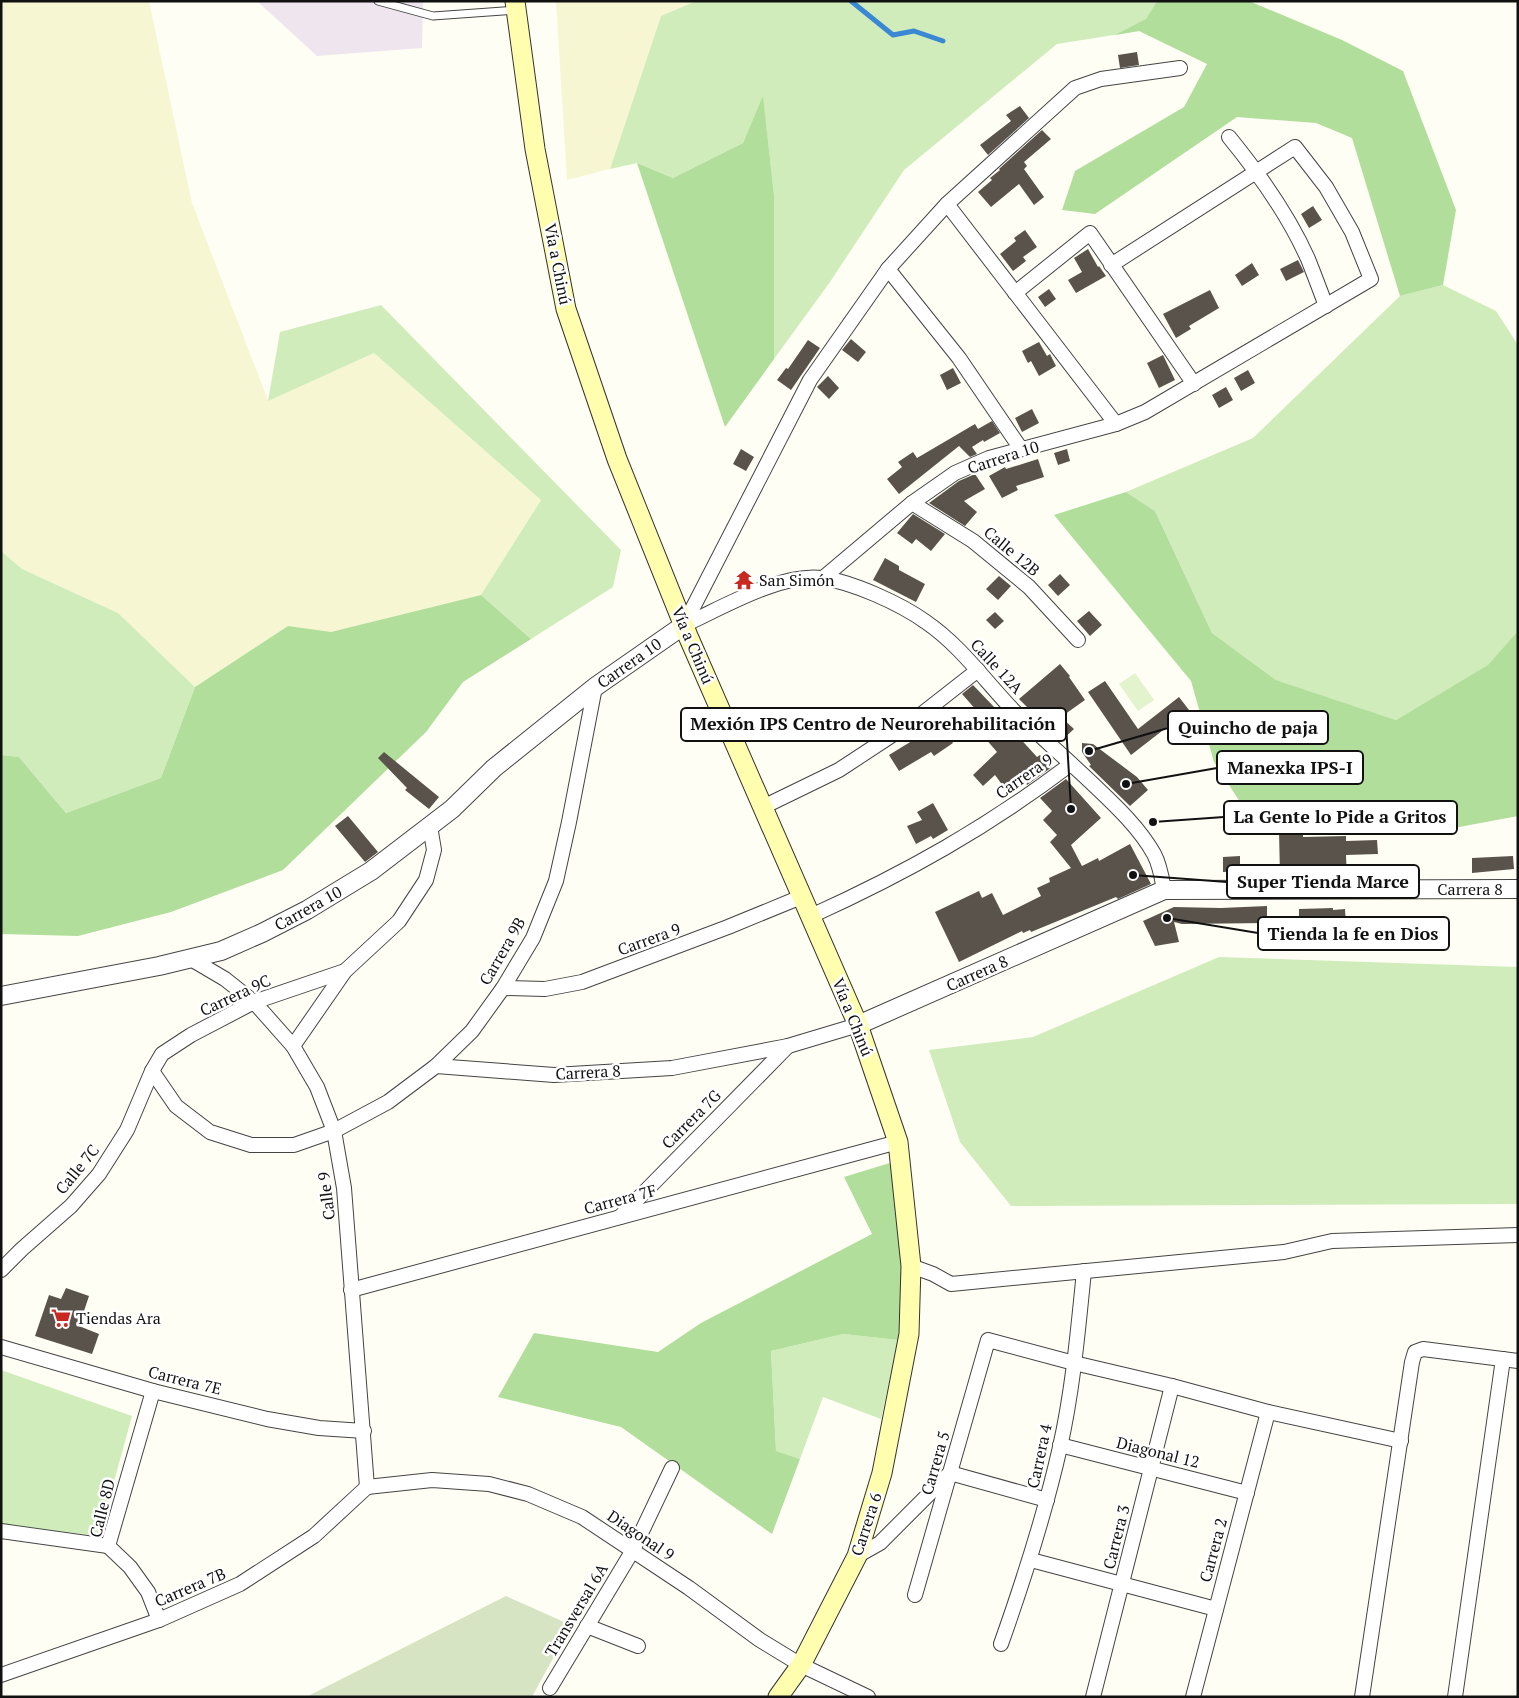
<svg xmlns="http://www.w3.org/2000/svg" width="1519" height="1698" font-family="'PT Serif',serif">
  <rect width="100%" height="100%" fill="#fffef4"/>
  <path fill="#efe5ef" d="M257,1H423L422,48L317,56Z"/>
  <g fill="#f6f7d2">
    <path d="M1,1H149L192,203L268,400L374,353L541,500L481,595L331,633L288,626L195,687L118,613L22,569L1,551Z"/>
    <path d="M556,1H696L661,16L610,169L567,180Z"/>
  </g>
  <g fill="#d0ecbb">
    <path d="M696,1H1157L1139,31L1057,44L904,170L830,282L774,359V195L763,98L743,143L673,178L637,163L610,169L661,16Z"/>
    <path d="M1443,285L1496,311L1518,345V631L1489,665L1396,720L1276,680L1212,633L1155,511L1126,492L1253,438L1400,296Z"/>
    <path d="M381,305L621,550L613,587L531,639L481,595L541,500L374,353L268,401L280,332Z"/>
    <path d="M1,551L22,569L118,613L195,687L161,778L66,813L19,757L1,755Z"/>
    <path d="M1219,957L1518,967V1204L1011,1206L960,1142L929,1050L1033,1037Z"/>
    <path d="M843,1334L898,1340L881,1419L823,1397L800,1459L776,1451L771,1351Z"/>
    <path d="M1,1370L132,1416L99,1536L1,1524Z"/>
  </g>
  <g fill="#b1de9a">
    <path d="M1157,1H1249L1342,40L1403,71L1456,210L1443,285L1400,296L1352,138L1316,123L1237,117L1095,214L1062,210L1075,171L1184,107L1207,64L1139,31L1115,35L1146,19Z"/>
    <path d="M763,96L774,195V359L725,427L637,163L673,178L743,143Z"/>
    <path d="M1126,492L1155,511L1212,633L1276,680L1396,720L1488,665L1518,631V816L1454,828L1333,805L1259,831L1214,762L1191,681L1054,515Z"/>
    <path d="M481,595L531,639L463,682L426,732L283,870L171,912L78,936L1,934V755L19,757L66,813L161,778L195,687L288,626L331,632Z"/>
    <path d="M893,1162L905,1271L898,1340L843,1334L771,1351L776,1451L800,1459L772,1534L621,1427L498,1397L534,1333L658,1352L701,1323L872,1234L844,1177Z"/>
  </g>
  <path fill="#d6e4c3" d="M506,1596L571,1625L532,1697H306Z"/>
  <path fill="#e2f3cd" d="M1135,673L1154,700L1138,711L1119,684Z"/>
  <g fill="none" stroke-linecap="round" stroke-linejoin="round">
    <path stroke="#3a87d3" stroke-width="5" d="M851,1L893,35L914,31L943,41"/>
  </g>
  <g fill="#5a534c">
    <path d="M1137,52L1139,65L1120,68L1118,55Z"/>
    <path d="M1020,106L1029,118L988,155L980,145L1011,121L1006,115Z"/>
    <path d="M1042,130L1051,139L1024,162L1027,166L1024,169L1044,197L1034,205L1019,184L991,207L978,192L992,180L990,178L1000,170L999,169Z"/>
    <path d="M1313,206L1322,220L1309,228L1301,214Z"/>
    <path d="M1025,230L1037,247L1023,257L1026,261L1013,271L1000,254L1016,241L1014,238Z"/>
    <path d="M1088,249L1098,267L1099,266L1106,276L1076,293L1068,280L1082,272L1074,258Z"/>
    <path d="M1298,260L1304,272L1286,281L1280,269Z"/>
    <path d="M1252,263L1259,275L1242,286L1235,275Z"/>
    <path d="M1049,289L1056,299L1045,307L1038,297Z"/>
    <path d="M1210,290L1219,308L1189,326L1191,329L1176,338L1163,314Z"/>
    <path d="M851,339L866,352L858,362L842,350Z"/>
    <path d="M808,340L820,348L791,390L777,380L786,368L788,369Z"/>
    <path d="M1039,342L1047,356L1050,354L1056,366L1039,376L1031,361L1028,363L1022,351Z"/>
    <path d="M1163,355L1175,380L1159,388L1147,363Z"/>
    <path d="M953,368L961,383L947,390L940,375Z"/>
    <path d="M1248,370L1255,383L1241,391L1234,378Z"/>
    <path d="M828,376L839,388L829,399L817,387Z"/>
    <path d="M1226,387L1233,400L1219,408L1212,395Z"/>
    <path d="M1032,409L1039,423L1022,432L1015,418Z"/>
    <path d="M992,421L1000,433L984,442L983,440L972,447L977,454L970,457L959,446L899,494L887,479L902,467L898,462L913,452L917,458L975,424L978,429Z"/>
    <path d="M741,449L754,457L746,471L733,464Z"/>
    <path d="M1067,449L1070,461L1058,465L1054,453Z"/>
    <path d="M1038,459L1044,477L1016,486L1018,490L1002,498L989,476L1005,467L1006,469Z"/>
    <path d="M975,474L985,489L964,501L977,512L965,526L929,503L959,481Z"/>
    <path d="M913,514L945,534L931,551L916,539L912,544L897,533Z"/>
    <path d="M885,558L899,566V570L925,584L916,602L873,580Z"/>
    <path d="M1060,574L1070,585L1058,596L1048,585Z"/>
    <path d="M999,576L1011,586L998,600L986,589Z"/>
    <path d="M1089,611L1102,625L1090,636L1077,621Z"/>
    <path d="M995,612L1004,621L995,629L986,620Z"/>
    <path d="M1060,664L1070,676L1069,677L1085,700L1061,717L1074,729L1061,741L1019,699Z"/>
    <path d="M1105,681L1138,729L1179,697L1189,710L1131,755L1088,692Z"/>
    <path d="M973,685L1018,732L1016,734L1037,757L1040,755L1052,767L1027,785L1021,778L1006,790L995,775L983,786L973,775L997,752L978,730L987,722L962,694Z"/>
    <path d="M936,718L953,743L934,756L931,752L899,771L889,755L920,736L917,731Z"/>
    <path d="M1082,743L1093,744L1137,777L1148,790L1130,806L1089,766L1091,765L1082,752Z"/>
    <path d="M384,752L439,797L429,809L405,790L407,788L378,758Z"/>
    <path d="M1066,779L1101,818L1071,845L1082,866L1098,858L1099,861L1130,844L1151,884L1118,899L1116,897L1031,932L1030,930L1023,933L1022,931L959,962L935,912L979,891L982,898L992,893L1003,915L1041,896L1037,888L1050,882L1049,878L1071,868L1050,842L1057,835L1043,820L1052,811L1040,798Z"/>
    <path d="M933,803L948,830L933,839L931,836L916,844L907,826L922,820L917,812Z"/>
    <path d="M348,816L378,852L365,862L335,826Z"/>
    <path d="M1279,832H1303V837L1346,836V841L1377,840L1378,854L1346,855L1347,879H1323V874L1280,875Z"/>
    <path d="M1240,856V871L1223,872V857Z"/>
    <path d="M1513,856L1514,869L1472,873V858Z"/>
    <path d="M1267,906V923L1182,924L1174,922L1179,942L1155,946L1143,921L1174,907L1221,908Z"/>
    <path d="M1333,908V910L1345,909L1346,924L1323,925V930H1299V909Z"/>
    <path d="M66,1288L89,1296L79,1326L99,1334L92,1354L35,1336L49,1295L61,1299Z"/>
  </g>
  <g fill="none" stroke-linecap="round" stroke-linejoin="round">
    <defs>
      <path id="service" d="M378,1L433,16L516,10"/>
      <g id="minor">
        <path d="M1229,137C1260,175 1288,214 1308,259C1314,274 1320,290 1326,306"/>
        <path d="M947,204L1116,424"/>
        <path d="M888,269L959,358L1021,449"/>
        <path d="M1015,293L1090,233L1194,384"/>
        <path d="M912,503L973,541L1029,587L1078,640"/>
        <path d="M823,578L912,503L955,473L989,458L1116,424L1145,412L1371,279L1352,232L1326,187L1295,147L1111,265"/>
        <path d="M684,625L810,380L888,269L947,204L1075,88L1101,79L1180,68"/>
        <path d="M684,625C722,608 780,573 822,578C853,582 901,604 926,622C961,646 985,681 1014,711C1041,737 1070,762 1097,788C1118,808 1140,829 1154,854C1160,865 1162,878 1164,890"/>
        <path d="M763,807L839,770L909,724L978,670"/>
        <path d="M811,916C906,873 988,827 1071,764"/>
        <path d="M191,959L225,979L254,1002L293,1046L317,1087L334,1131L344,1188L367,1487"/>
        <path d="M503,988L545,989L582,982L728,927L801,897"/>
        <path d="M293,1046L345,971L399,921L426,880L434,850L430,826"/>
        <path d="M436,1066L554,1075L672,1068L788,1046L858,1025"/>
        <path d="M152,1071L176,1106L210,1132L251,1145H294L334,1131L388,1102L436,1066L472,1031L503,988L533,938L556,881L569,822L595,687"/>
        <path d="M620,1217L788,1046"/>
        <path d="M911,1266L933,1274L951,1284L1284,1252L1332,1241L1518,1235"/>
        <path d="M1,1270L22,1249L71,1206L99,1174L127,1130L152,1071L162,1054L191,1035L254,1002L345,971"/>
        <path d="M351,1290L898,1142"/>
        <path d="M1,1347L153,1391L267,1419L319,1428L364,1431"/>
        <path d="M1060,1445L1247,1493"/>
        <path d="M367,1487L432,1480L489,1484L528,1494L582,1517L689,1588L760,1640L801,1665L868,1697"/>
        <path d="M1,1531L108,1546"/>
        <path d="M108,1546L153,1391"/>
        <path d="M108,1546L130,1567L148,1592L159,1620"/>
        <path d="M857,1556L880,1543L950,1473L1047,1500"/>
        <path d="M1031,1560L1216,1609"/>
        <path d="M915,1595L988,1340L1074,1363L1172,1386L1268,1412L1401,1441"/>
        <path d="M587,1626L638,1646"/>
        <path d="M1001,1644C1024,1579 1045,1514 1060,1447C1073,1389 1078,1330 1084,1271"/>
        <path d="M1,1675L159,1620L240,1584L314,1536L367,1487"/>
        <path d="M550,1688L633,1550L672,1468"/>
        <path d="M1093,1697L1172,1386"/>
        <path d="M1193,1697L1268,1412"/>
        <path d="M1362,1697L1412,1362L1415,1352L1423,1349L1518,1361"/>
        <path d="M1455,1697L1503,1359"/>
      </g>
      <g id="tertiary">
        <path d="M1,996L159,966L221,951L262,933L307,910L371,871L452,809L494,768L595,687L684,625"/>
        <path d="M858,1025L1164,890L1518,889"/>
      </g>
      <path id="secondary" d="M515,1L535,149L566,309L617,459L688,636L858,1025L898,1142L911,1266L909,1334L882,1473L857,1556L801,1665L778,1697"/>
    </defs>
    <use href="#service" stroke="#444" stroke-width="9"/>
    <use href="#minor" stroke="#444" stroke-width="16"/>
    <use href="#tertiary" stroke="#444" stroke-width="20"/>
    <use href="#secondary" stroke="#333" stroke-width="21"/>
    <use href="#service" stroke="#fff" stroke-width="7"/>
    <use href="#minor" stroke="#fff" stroke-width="14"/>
    <use href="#tertiary" stroke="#fff" stroke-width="18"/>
    <use href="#secondary" stroke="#fffeaf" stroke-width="19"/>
  </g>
  <defs>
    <symbol id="temple-bare" viewBox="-9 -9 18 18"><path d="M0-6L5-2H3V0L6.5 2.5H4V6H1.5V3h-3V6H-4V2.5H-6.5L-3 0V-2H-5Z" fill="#c82a21" stroke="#fff" stroke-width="2.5" paint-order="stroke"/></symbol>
    <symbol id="supermarket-bare" viewBox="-9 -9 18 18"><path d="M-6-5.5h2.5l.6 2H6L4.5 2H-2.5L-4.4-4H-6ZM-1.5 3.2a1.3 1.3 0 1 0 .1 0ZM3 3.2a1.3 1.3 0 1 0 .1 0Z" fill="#c82a21" stroke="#fff" stroke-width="2.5" paint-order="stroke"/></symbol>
  </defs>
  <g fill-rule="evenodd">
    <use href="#temple-bare" x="730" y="566" width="28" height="28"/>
    <use href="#supermarket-bare" x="47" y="1304" width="28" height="28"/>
  </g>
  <g text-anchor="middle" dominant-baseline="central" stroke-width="5" stroke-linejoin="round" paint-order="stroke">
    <g font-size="16" fill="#111" stroke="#fff">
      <text transform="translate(558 264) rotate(79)">Vía a Chinú</text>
      <text transform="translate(1003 457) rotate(-18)">Carrera 10</text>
      <text transform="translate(1012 551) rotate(40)">Calle 12B</text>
      <text transform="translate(693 645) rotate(67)">Vía a Chinú</text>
      <text transform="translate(629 663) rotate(-35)">Carrera 10</text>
      <text transform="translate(997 666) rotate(47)">Calle 12A</text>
      <text transform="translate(1024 776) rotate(-35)">Carrera 9</text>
      <text x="1470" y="889">Carrera 8</text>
      <text transform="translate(308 908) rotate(-29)">Carrera 10</text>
      <text transform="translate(649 939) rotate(-20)">Carrera 9</text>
      <text transform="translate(502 951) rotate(-60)">Carrera 9B</text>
      <text transform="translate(977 973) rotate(-24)">Carrera 8</text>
      <text transform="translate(235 995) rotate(-25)">Carrera 9C</text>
      <text transform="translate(853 1017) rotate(68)">Vía a Chinú</text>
      <text transform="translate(588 1072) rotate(-3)">Carrera 8</text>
      <text transform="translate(691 1119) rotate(-45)">Carrera 7G</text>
      <text transform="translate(77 1169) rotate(-51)">Calle 7C</text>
      <text transform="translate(326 1196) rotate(-97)">Calle 9</text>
      <text transform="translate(620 1199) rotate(-15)">Carrera 7F</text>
      <text transform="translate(185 1380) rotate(14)">Carrera 7E</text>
      <text transform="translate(1158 1452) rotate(14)">Diagonal 12</text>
      <text transform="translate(1039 1456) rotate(-78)">Carrera 4</text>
      <text transform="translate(935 1463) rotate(-74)">Carrera 5</text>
      <text transform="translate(102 1508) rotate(-76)">Calle 8D</text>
      <text transform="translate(866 1524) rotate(-72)">Carrera 6</text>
      <text transform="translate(641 1535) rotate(34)">Diagonal 9</text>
      <text transform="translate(1116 1537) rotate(-76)">Carrera 3</text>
      <text transform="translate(1213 1550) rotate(-75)">Carrera 2</text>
      <text transform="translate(190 1587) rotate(-23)">Carrera 7B</text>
      <text transform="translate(576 1610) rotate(-59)">Transversal 6A</text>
    </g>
    <g font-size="16" fill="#111" stroke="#fff" text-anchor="start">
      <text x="759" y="580">San Simón</text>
      <text x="76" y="1318">Tiendas Ara</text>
    </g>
  </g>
  <path fill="none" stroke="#111" stroke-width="2" d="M1071 809L1066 724M1089 751L1168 728M1126 784L1217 768M1153 822L1224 817M1133 875L1227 882M1167 918L1258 933"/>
  <g fill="#111" stroke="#fff" stroke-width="2">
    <circle cx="1071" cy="809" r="5"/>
    <circle cx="1089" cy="751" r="5"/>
    <circle cx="1126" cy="784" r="5"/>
    <circle cx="1153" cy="822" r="5"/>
    <circle cx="1133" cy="875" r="5"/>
    <circle cx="1167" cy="918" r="5"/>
  </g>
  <g fill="#fff" stroke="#111" stroke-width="2">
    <rect x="681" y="708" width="385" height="33" rx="5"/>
    <rect x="1168" y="711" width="160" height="33" rx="5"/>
    <rect x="1217" y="751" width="146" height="33" rx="5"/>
    <rect x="1224" y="801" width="233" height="33" rx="5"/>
    <rect x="1227" y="865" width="192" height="33" rx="5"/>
    <rect x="1258" y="917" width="191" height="33" rx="5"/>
  </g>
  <g font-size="18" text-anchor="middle" font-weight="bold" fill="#111">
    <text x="873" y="730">Mexión IPS Centro de Neurorehabilitación</text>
    <text x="1248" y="734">Quincho de paja</text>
    <text x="1290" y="774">Manexka IPS-I</text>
    <text x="1340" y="823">La Gente lo Pide a Gritos</text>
    <text x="1323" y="888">Super Tienda Marce</text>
    <text x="1353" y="940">Tienda la fe en Dios</text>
  </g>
  <rect width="1519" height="1698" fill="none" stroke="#111111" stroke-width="5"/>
</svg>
